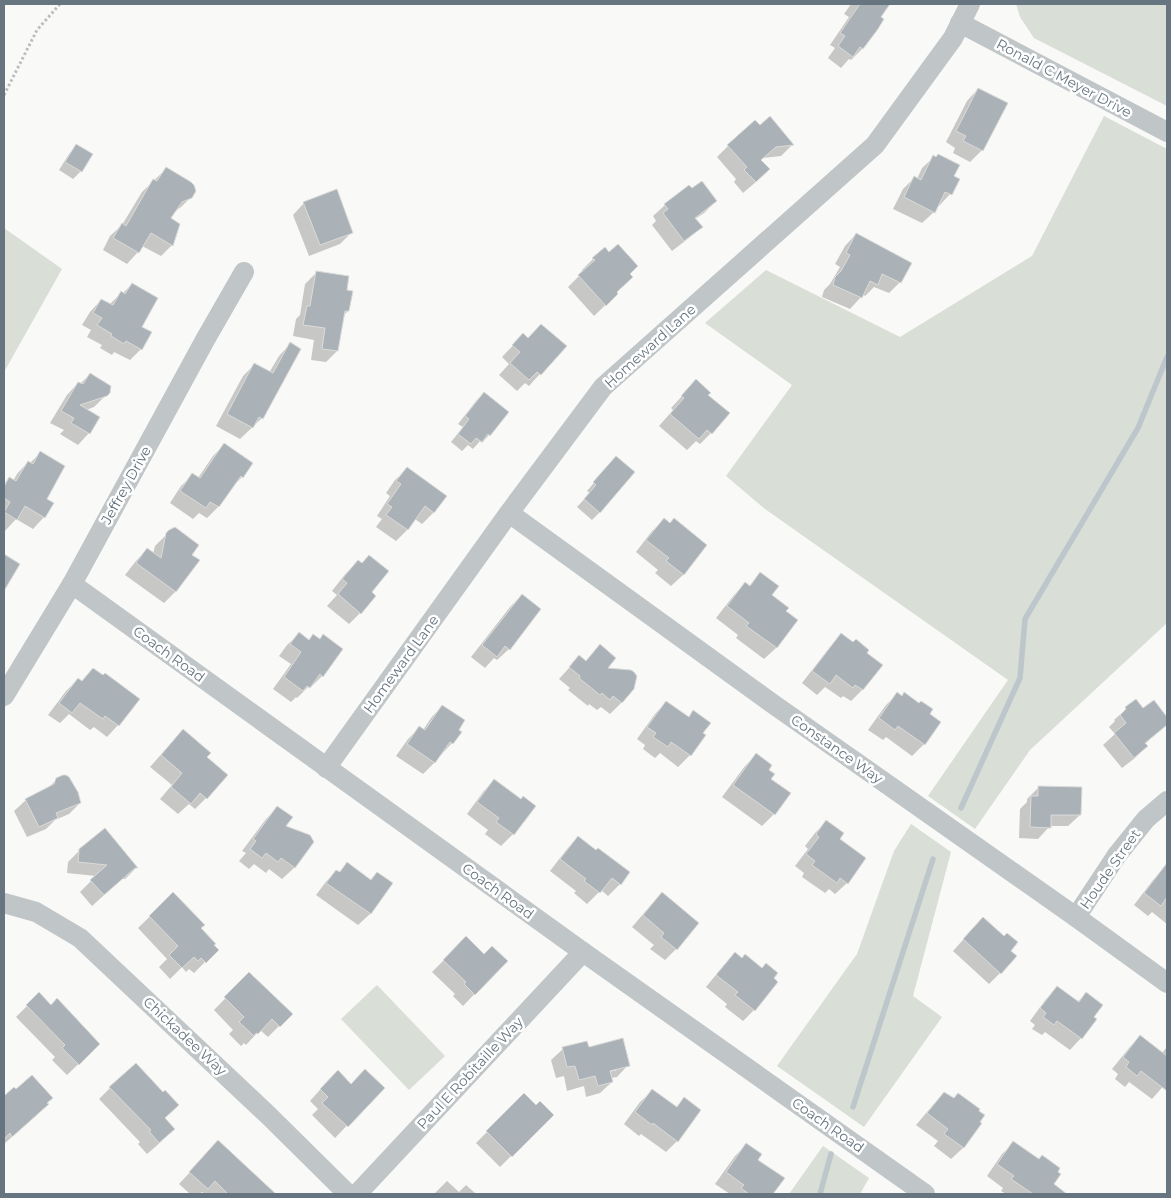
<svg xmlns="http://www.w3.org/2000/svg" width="1171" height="1198" font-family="Montserrat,sans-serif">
  <rect width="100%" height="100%" fill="#f9f9f7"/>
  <g fill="#d9ded6">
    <path d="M1016,4H1167V106L1034,38L1020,17Z"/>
    <path d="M1104,116L1167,149V623L1030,750L975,829L928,796L1008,680L765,509L726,476L792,385L705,323L766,270L900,337L1032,256Z"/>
    <path d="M4,228L62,269L4,372Z"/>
    <path d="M911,824L951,852L913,996L942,1017L864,1127L777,1066L857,954L894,851Z"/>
    <path d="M377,985L445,1056L409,1090L341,1019Z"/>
    <path d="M823,1146L869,1178L860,1194H789Z"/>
  </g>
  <g fill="#0003" fill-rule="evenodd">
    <path d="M851,4H889L879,18L882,19L862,49L851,60L849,59L841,68L828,58L835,48L830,45L849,17L844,14Z"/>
    <path d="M978,89L982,150L970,162L953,153L955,148L946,142L967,101Z"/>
    <path d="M759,127L792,145L781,156L763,158L760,161L757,181L743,193L734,182L736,179L717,157L728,146Z"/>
    <path d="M76,146L81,171L73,179L59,170L69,154Z"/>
    <path d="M934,157L952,177L950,194L939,206L937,205L934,212L922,223L893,209L903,189L915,177L917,179L922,168Z"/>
    <path d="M166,169L193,195L181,207L174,212L169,218L172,245L161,256L142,246L138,252L127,264L103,250L110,236L122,225L142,192Z"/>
    <path d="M689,186L716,201L704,213L695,219L701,227L689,238L672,251L652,225L656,221L653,216L665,205Z"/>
    <path d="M304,203L352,232L340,244L309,256L293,215Z"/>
    <path d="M856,234L900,282L889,293L874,287L865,296L863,294L861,297L850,309L822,297L824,290L830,284L840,267L835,264L845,246Z"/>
    <path d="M593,259L628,274L615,293L617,294L594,316L568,287L583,272L582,270Z"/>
    <path d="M317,272L345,291L348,311L344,315L337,351L326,362L311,360L314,340L293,336L296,319L300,315L305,284Z"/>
    <path d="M132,284L140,327L141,349L130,360L114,352L112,355L100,348L102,345L87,337L91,330L82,325L90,312L101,300L109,305L121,293L122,294Z"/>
    <path d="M523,335L527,339L565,346L529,386L525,383L517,391L499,375L509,364L502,357Z"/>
    <path d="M290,344L262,418L240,439L216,426L243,376L254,365L269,373L279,356Z"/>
    <path d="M90,374L109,392L94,407L86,410L89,433L78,445L60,434L64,430L50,423L67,395L78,383L80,384Z"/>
    <path d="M696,381L707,395L711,433L700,444L696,441L687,450L659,426L673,410L671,408Z"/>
    <path d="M484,393L489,435L482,443L480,441L473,449L468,445L462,451L451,442L463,427L458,424L476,401Z"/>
    <path d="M224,445L251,463L242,477L232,487L218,507L207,518L199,513L193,519L170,503L181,486L193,475L198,478L213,456Z"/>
    <path d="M40,453L45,499L44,517L33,529L16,519L5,531L4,530V484L9,479L13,481L17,474L28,462L30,463Z"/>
    <path d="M609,465L600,512L592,520L577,507L590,493L587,491Z"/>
    <path d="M407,469L434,512L422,524L415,519L407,530L396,541L376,527L382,519L377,516L390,496L386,493L395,480Z"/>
    <path d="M664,520L706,545L683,575L671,586L655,573L658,570L636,552L652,531Z"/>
    <path d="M170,531L191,555L198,560L175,592L164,603L125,575L136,561L147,549L153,554L155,546Z"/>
    <path d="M358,562L370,592L360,613L349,624L327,606L337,595L332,591L346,573Z"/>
    <path d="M761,574L771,596L785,611L797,620L776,648L764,659L736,638L738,635L716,618L734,595L745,584L749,586Z"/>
    <path d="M522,595L509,649L497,660L494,658L485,668L471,657L510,607Z"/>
    <path d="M299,634L308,641L313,635L319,640L323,636L322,676L311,687L309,686L297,698L296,697L291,702L273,689L291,664L279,656L287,645Z"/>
    <path d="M841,635L881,665L862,690L851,701L843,696L841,698L825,687L817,695L802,683L830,647Z"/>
    <path d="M600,646L606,669L622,702L610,714L601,707L597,710L589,704L588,706L568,690L570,688L559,679L579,657L585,662Z"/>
    <path d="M93,669L118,725L107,737L94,727L90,730L69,714L60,723L48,715L66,691L78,679L81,682Z"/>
    <path d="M897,694L901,697L904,694L939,722L924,744L912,756L886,737L883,740L868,730L886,705Z"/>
    <path d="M1135,701L1143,710L1153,702L1167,719V724L1145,744L1146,746L1135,758L1122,768L1103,745L1115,734L1109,727L1115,721L1114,720Z"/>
    <path d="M666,702L688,718L694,712L690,755L678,767L660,753L655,758L643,749L645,745L637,739L655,714Z"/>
    <path d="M442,706L452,743L441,755L440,754L434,763L423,774L396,756L408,739L419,728L423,730L431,718Z"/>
    <path d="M172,742L206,758V798L195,809L189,804L178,814L160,799L172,785L150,767Z"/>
    <path d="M756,755L767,770L769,779L789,793L774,814L762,826L722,797L745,766Z"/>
    <path d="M57,779L80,803L69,814L55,820L46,829L27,837L14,811L26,800L48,788Z"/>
    <path d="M494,780L521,800L534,806L513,834L501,846L485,834L488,830L467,814L483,792Z"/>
    <path d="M1039,787L1080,815L1068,826H1050L1038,839L1019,838L1020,809L1027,802V799Z"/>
    <path d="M278,807L284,827L312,842L294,868L282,879L269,869L266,873L254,864L249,869L239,861L246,853L242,851L266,819Z"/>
    <path d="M826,822L838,839L847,883L835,894L829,889L825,893L802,877L804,873L795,866L808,849L805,846L815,833Z"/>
    <path d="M105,830L136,868L125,879H122L92,906L80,892L96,876L67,873L68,862L80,850Z"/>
    <path d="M578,838L628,873L620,884L608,896L601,890L587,904L574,893L576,891L550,871L567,849Z"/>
    <path d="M347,864L370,880L377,873L392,884L370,914L358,925L316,895L325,883L336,871L338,873Z"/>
    <path d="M1164,869L1167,871V924L1152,912L1148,916L1134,905L1153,880Z"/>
    <path d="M173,894L217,950L194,973L189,969L186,972L182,967L170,979L159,967L167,959L138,928Z"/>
    <path d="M662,894L676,949L665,960L650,949L654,945L632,927L651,905Z"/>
    <path d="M972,930L1004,937L1009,951L1000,973L989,984L953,951Z"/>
    <path d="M466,938L484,955L506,961L463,1006L453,996L455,994L432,972Z"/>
    <path d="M735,954L754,1010L743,1021L725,1007L727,1004L706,987L724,965Z"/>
    <path d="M249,974L291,1014L268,1037L260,1030L246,1045L244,1043L241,1046L229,1034L233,1030L214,1010Z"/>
    <path d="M1058,987L1077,1002L1086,994L1093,1017L1081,1038L1070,1050L1045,1032L1042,1035L1032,1029L1035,1025L1030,1021L1046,999Z"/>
    <path d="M39,994L51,1006L99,1044L67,1075L52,1060L55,1057L16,1017Z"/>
    <path d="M1140,1036L1162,1053L1166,1048L1167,1049V1082L1152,1099L1129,1082L1125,1087L1115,1079L1118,1074L1112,1069L1129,1048Z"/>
    <path d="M588,1048L628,1065L617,1077L611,1078L612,1082L600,1093L586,1097L584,1086L567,1091L564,1076L556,1078L551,1060L563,1049ZM617,1068V1070L604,1073Z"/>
    <path d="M326,1083L351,1085L383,1088L335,1138L312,1115L318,1109L310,1101Z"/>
    <path d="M110,1088L163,1119L162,1141L147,1154L138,1144L140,1142L99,1099Z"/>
    <path d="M14,1089L37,1115L4,1144V1098Z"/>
    <path d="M652,1091L675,1108L684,1099L677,1141L666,1152L641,1134L639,1136L624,1124L640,1102Z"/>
    <path d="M945,1093L980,1123L963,1148L951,1159L934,1146L938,1141L916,1125L933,1105Z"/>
    <path d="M524,1095L536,1106L552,1115L500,1167L476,1143Z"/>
    <path d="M1014,1143L1055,1187L1050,1194H1006L1001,1191L1003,1188L987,1176L1002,1154Z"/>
    <path d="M746,1145L757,1160L783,1178L771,1194H730L715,1184L735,1156Z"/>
    <path d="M207,1154L269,1189L264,1194H205L202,1192L200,1194H190L179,1184Z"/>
    <path d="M447,1181L459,1192L466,1185L475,1193L474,1194H434Z"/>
  </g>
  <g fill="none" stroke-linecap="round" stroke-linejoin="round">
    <g stroke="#bcc6cb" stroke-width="5.5">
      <path d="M961,808L1020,678L1025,619L1138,428L1167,357"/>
      <path d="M853,1107L933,859"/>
      <path d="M820,1194L831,1154"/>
    </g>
  </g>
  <g fill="#aab2b7" stroke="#dbdbd9">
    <path d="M860,4H890L881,17L884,19L878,29L863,49L860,47L853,57L838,46L845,36L840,33Z"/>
    <path d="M978,88L1008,103L983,151L963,141L966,136L956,131Z"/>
    <path d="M770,116L794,145L776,147L761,160L770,169L756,182L744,170L747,167L727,145L755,120L760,125Z"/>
    <path d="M76,144L93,154L82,172L65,162Z"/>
    <path d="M938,154L960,165L954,176L960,179L952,195L945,192L935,213L904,197L914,176L921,180L933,155L936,157Z"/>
    <path d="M166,167L191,182L194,185L196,191L192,198L182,202L171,218L180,224L173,246L151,233L139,253L113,238L122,223L126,226L153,179L157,181Z"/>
    <path d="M702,181L717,201L695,218L703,227L684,241L663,213L668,209L664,204L689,185L692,188Z"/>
    <path d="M337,189L353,233L320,245L303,202Z"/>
    <path d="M856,233L912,263L901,283L882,274L878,285L870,281L862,298L833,285L835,277L841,271L850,255L846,253Z"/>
    <path d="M618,244L638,266L630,274L633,277L617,292L618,294L606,306L578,275L595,260L592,258L605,247L609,252Z"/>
    <path d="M316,271L349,276L347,290L353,291L349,311H345L338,351L322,349L325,328L303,325L307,306H310Z"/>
    <path d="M132,283L158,298L142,327L152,332L142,350L126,341L124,344L111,336L112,334L97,325L102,318L93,313L101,299L113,305L121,291L125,294Z"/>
    <path d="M541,324L567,346L541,375L537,372L529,380L510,363L520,352L512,345L523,333L528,338Z"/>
    <path d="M290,342L301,349L263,419L259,417L253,428L227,414L254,363L273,373Z"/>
    <path d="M90,373L111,386L110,393L107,396L80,405L100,417L90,434L71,423L74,418L61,411L78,382L83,384Z"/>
    <path d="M696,379L711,393L708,395L730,413L712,434L707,430L699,439L670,414L684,398L681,396Z"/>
    <path d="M484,392L509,412L490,436L488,434L482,442L476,438L471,444L458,434L469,419L465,416Z"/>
    <path d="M224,443L253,463L243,478L241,476L219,507L210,502L206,508L180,491L192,473L200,478Z"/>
    <path d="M40,451L65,466L47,499L54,503L45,518L25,506L17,520L4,512L10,502L4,498V487L9,477L16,481L28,461L33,464Z"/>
    <path d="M616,456L635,472L600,513L584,499L596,485L593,482Z"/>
    <path d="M407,467L447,496L434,513L425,506L408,530L386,515L392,507L387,504L401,484L396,481Z"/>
    <path d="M664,518L670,523L674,518L707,545L684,575L666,561L669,558L646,540Z"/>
    <path d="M175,527L199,545L192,555L200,560L176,592L136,563L147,548L161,558L166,533L169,530Z"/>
    <path d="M4,554L20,564L4,591Z"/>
    <path d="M369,555L389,571L372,592L376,596L361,614L338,594L347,583L342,579L358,560L362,563Z"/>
    <path d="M760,572L779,586L772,595L789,608L786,611L798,620L777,648L746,626L749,623L727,606L745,582L750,586Z"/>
    <path d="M522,594L541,609L510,650L505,646L497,657L482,645Z"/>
    <path d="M299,632L309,640L313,634L320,639L323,634L343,649L323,677L320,674L310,688L307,686L303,691L284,677L301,652L290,644Z"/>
    <path d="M841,633L853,642L856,639L869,650L867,653L883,665L863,690L855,685L853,688L836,675L830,684L812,671Z"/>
    <path d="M600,644L616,658L608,668L631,670L634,672L637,676L634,689L622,703L613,696L610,700L602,693L600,695L579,678L580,676L569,667L579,655L586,661Z"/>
    <path d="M93,668L103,675L105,673L140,699L119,726L105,716L103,719L80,703L72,713L59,703L78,678L82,681Z"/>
    <path d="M897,692L902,696L904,692L919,703L921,701L933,709L930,714L941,722L925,745L898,726L895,730L879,718Z"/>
    <path d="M1136,699L1143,708L1154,700L1167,717V725L1145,743L1148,746L1134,758L1114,733L1126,723L1120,715L1126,709L1125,707Z"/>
    <path d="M666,701L689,717L693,710L711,723L703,733L706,735L691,756L671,742L668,747L653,737L656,733L647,727Z"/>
    <path d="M442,705L465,720L459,730L462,732L453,744L450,742L435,763L407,744L419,726L425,730Z"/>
    <path d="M183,729L211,753L207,757L228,775L207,799L200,793L191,804L171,787L182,773L161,755Z"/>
    <path d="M756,753L772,765L769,770L775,774L771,779L791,793L775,815L733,785Z"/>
    <path d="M63,775H66L69,777L78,792L81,803L56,813L58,818L39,827L25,799L54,784L56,778Z"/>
    <path d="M494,779L521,799L523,796L536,806L514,835L496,822L499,818L477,802Z"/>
    <path d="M1038,786L1082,787L1081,815H1051V828L1030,827L1031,796H1038Z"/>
    <path d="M277,806L293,817L286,826L310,835L314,842L295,868L281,858L278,862L266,853L262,858L250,849L256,841L253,839Z"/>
    <path d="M826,820L844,833L840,839L866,858L848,884L840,878L837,883L812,865L815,861L806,854L819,837L816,834Z"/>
    <path d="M105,828L138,868H135L104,895L90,880L107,865L78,862L79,849Z"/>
    <path d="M578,836L596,850L598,848L630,872L621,885L612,878L600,893L584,881L586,879L560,859Z"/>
    <path d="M347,862L371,880L377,872L393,883L371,914L326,883L336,870L340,872Z"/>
    <path d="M1167,863V897L1161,906L1144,893Z"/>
    <path d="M173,892L205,925L201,928L216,944L214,945L219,950L206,963L201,958L198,961L194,957L182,968L169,955L178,946L149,916Z"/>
    <path d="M662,892L699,923L677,950L661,937L664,933L643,915Z"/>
    <path d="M983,917L1004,936L1007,933L1018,942L1011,951L1017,956L1001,974L963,939Z"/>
    <path d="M466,936L484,954L492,946L508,961L475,995L464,984L466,982L443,960Z"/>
    <path d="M735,952L742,958L745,954L762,968L766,963L778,973L774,978L778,982L755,1011L735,995L738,992L716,975Z"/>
    <path d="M249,972L293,1014L280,1027L272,1019L258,1034L256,1033L254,1036L239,1022L244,1017L224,997Z"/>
    <path d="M1057,986L1079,1002L1086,992L1103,1005L1094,1017L1097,1019L1082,1039L1057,1021L1054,1025L1043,1017L1046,1013L1040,1008Z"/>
    <path d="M39,992L51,1005L57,998L100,1044L79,1065L62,1048L65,1045L26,1005Z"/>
    <path d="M1140,1035L1167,1056V1091L1141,1071L1137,1076L1126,1067L1129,1062L1123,1057Z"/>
    <path d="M623,1038L630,1066L610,1071L613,1082L598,1086L595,1076L579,1080L575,1066L567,1067L562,1047L587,1041L589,1047Z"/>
    <path d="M136,1063L163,1092L165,1090L179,1105L165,1118L175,1129L159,1143L149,1131L151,1130L109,1087Z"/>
    <path d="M365,1069L385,1088L348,1127L322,1103L328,1097L320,1089L338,1070L351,1084Z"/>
    <path d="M32,1075L53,1098L47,1103L49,1104L12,1137L10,1133L4,1139V1096L14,1087L16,1089Z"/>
    <path d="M652,1089L677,1107L684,1097L701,1110L678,1142L653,1123L652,1125L635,1112Z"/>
    <path d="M944,1092L954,1098L958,1093L980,1109L979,1111L985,1115L980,1122L982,1123L964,1148L944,1134L948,1129L927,1113Z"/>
    <path d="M524,1093L536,1105L540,1101L554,1115L512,1157L486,1131Z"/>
    <path d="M218,1140L276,1194H228L215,1181L208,1189L189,1172Z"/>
    <path d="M1013,1141L1039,1159L1042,1155L1060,1168L1058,1172L1061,1174L1054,1184L1067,1194H1033L1011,1179L1014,1176L997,1164Z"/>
    <path d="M746,1143L762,1154L758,1160L785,1178L773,1194H749L741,1188L744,1185L726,1172Z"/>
  </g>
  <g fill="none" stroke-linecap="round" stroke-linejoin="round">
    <path stroke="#bbbec0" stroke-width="3" stroke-dasharray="2.5 2.5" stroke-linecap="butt" d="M4,95L37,30L60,4"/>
    <g stroke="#c0c5c8" stroke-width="20">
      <path d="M960,23L1167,132"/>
      <path d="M509,513L773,704L1076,917L1167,983"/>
      <path d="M72,584L583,952L925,1194"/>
      <path d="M4,696L72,584L205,340L244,272"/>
      <path d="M326,768L509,513L603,387L875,145L953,38L970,4"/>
      <path d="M4,903L36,912L80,938L268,1115L348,1194"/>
      <path d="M1076,917L1117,855L1146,819L1167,801"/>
      <path d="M357,1194L583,952"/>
    </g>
  </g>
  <g text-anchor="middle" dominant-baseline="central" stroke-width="5" stroke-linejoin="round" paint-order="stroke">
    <g font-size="14" fill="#667580" stroke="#fff">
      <text transform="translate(1064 78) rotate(28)">Ronald C Meyer Drive</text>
      <text transform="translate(650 346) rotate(-42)">Homeward Lane</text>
      <text transform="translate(126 485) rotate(-61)">Jeffrey Drive</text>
      <text transform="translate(169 654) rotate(36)">Coach Road</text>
      <text transform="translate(401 664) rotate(-54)">Homeward Lane</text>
      <text transform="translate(837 749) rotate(35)">Constance Way</text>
      <text transform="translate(1110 869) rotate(-55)">Houde Street</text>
      <text transform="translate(498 891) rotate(36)">Coach Road</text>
      <text transform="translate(185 1036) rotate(43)">Chickadee Way</text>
      <text transform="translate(470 1073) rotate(-47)">Paul E Robitaille Way</text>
      <text transform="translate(828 1125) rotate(35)">Coach Road</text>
    </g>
  </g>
  <rect width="1171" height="1198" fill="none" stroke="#667580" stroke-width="10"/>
</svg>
